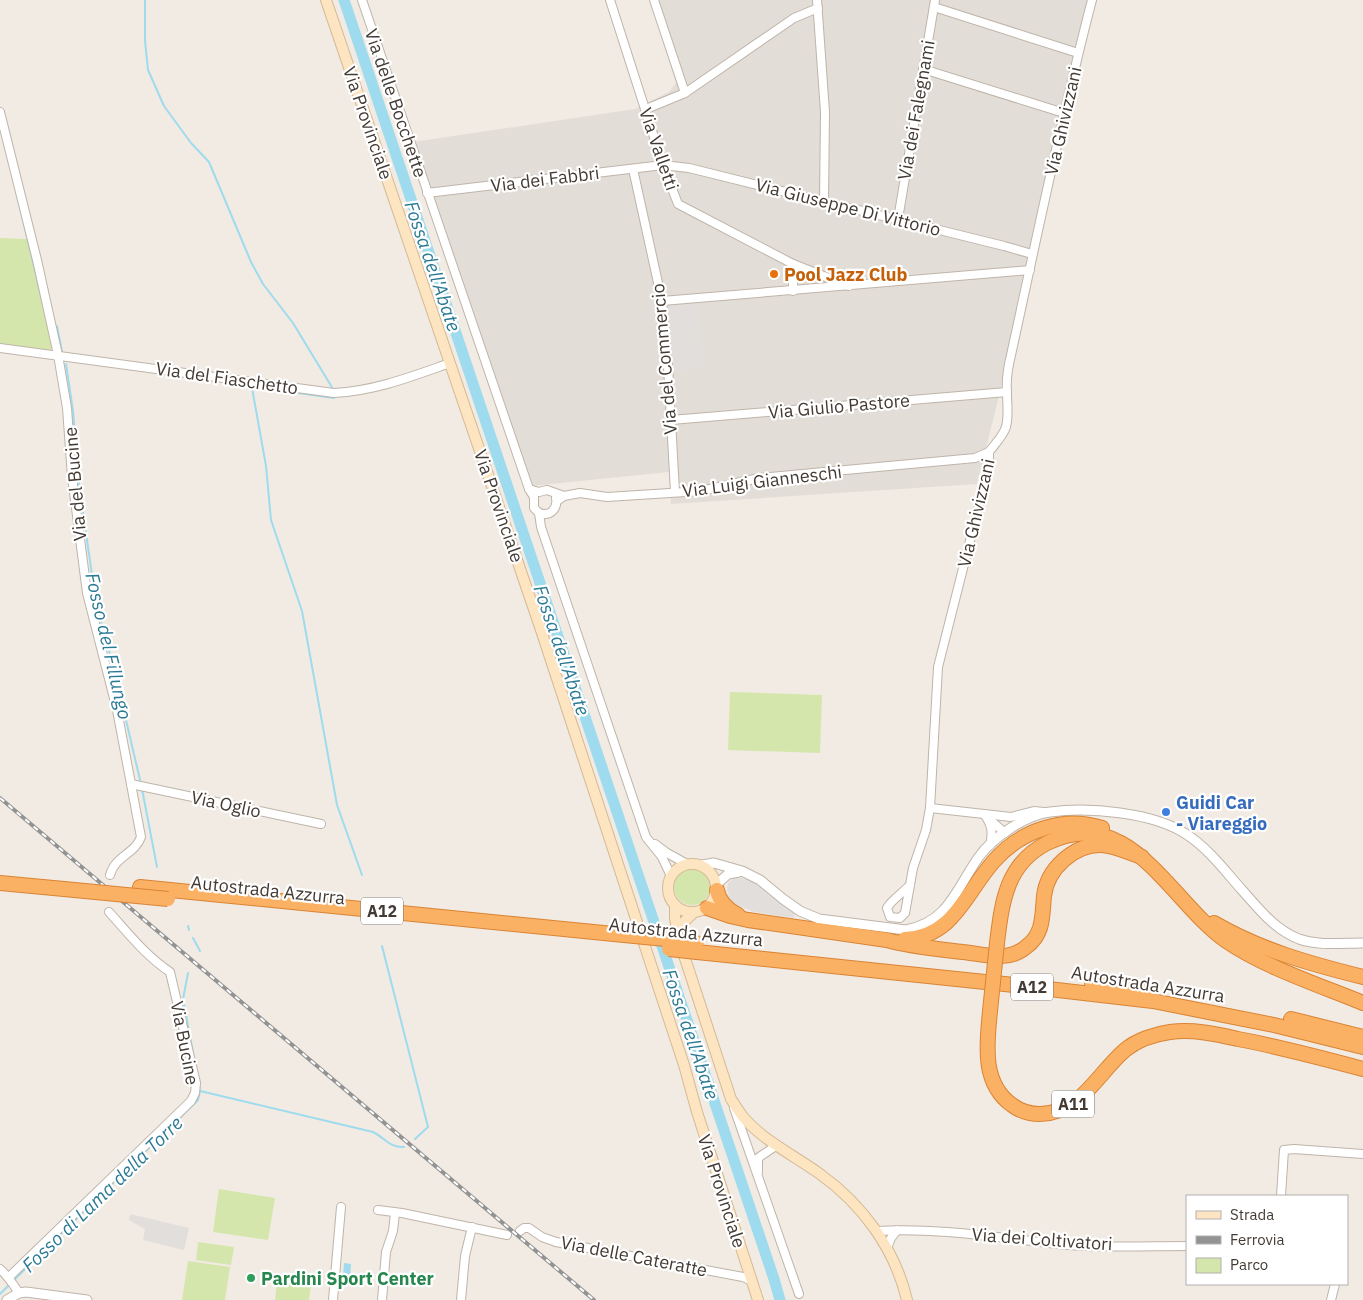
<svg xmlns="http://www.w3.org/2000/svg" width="1363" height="1300" font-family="'IBM Plex Sans',sans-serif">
  <rect width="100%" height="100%" fill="#f1ebe3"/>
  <path fill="#e3ddd8" d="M650,0H1090L1031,247L1002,384L977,484L671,504L669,472L531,486L413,142L635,109L669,92L676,83Z"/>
  <g fill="#d5e6ac">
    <path d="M0,238L27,239L54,345L49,351L0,345Z"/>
    <path d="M730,692L822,695L820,753L728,750Z"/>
    <circle cx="692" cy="887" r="18"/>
    <path d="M219,1189L275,1198L268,1240L213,1232Z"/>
    <path d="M198,1242L234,1247L231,1265L196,1260Z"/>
    <path d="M188,1261L230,1267L225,1300H182Z"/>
    <path d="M277,1282L311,1286L309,1300H275Z"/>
  </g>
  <g fill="#e2dedc">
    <path d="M699,303L704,367L673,370L669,306Z"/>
    <path d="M738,877L751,881L769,893L795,914L793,918L754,912L735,904L730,900L727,889L728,883L732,879Z"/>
    <path d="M130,1214L189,1228L184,1250L143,1240L145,1229L129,1220Z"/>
  </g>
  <path fill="#9fdbee" d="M344,1263L351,1264L350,1278L343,1277Z"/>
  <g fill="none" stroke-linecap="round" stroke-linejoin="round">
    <g stroke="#9fdbee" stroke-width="2">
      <path d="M145,0V41L148,70L164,106L191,143L209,162L251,262L263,284L293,323L333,389"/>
      <path d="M17,195L42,300"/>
      <path d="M57,326L62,352"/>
      <path d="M66,364L73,411L79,484L96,603L114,669L141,784"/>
      <path d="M334,398L255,387L252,388L266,466L271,520L302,611L337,805L362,875"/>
      <path d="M142,789L157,867"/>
      <path d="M188,926L189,930"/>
      <path d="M193,938L200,951"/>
      <path d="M382,946L428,1127L415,1139"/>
      <path d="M188,973L183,999L194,1058"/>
      <path d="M200,1091L373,1132C385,1138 390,1148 404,1147"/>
      <path d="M14,1280L198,1100L200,1091L199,1085"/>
      <path d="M0,1294L11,1283"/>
    </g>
    <path stroke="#9fdbee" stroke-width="11" d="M344,0L774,1279L780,1300"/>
    <defs>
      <g id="minor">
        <path d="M362,0L529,489L534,497V508L539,513L541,527L646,837L662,857L671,876"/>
        <path d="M610,0L663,165L678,204L793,264L849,286"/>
        <path d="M654,0L685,93L794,18L818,8"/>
        <path d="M817,0L825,112L824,201"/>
        <path d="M934,7L1078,53"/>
        <path d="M923,69L1064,113"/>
        <path d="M646,109L685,93"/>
        <path d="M0,112L37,260L58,355L67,408L72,477L87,593L117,710L141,837C135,854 115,856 110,875"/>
        <path d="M633,169L662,301L668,366L675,492"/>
        <path d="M427,193L663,165L689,168L1004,246L1032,254"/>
        <path d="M898,219L935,0"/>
        <path d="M793,291V264"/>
        <path d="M662,301L1030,270"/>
        <path d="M0,348L334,393C375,391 413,376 450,363"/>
        <path d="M671,420L1007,392"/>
        <path d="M529,489L539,492L547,490L564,496"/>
        <path d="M557,501L564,496L580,493L607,497L701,491L759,478L975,458L989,452"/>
        <path d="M539,513C550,517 558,509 556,498"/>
        <path d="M131,784L321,824"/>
        <path d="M930,808L1011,817L1034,811L1044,812"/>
        <path d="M985,815C992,826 993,832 990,845"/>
        <path d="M989,819L1005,833"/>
        <path d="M655,844L667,853L687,864"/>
        <path d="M910,885C903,893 892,899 887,908L890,917L900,918L905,913L913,868L926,830L930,808L938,667L989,466V452C995,444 1003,436 1006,427C1009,415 1007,404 1007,393C1006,380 1008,367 1011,355C1037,237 1061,118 1092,0"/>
        <path d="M734,1108L799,1294"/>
        <path d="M758,1172V1158L777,1145"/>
        <path d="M1281,1196L1284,1150L1294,1149L1363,1154"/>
        <path d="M378,1210L402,1213L507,1235"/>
        <path d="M520,1231L524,1228H529L542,1237L556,1242L743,1277L752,1281"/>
        <path d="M877,1231C941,1227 1005,1239 1068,1245C1107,1248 1148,1246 1187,1246"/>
        <path d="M887,1248L891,1238L897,1230"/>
        <path d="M0,1269C8,1276 13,1284 19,1293"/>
        <path d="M9,1277L191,1101L195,1093L196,1083L170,972C146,956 128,933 109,912"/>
        <path d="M333,1300L341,1207"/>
        <path d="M382,1300L386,1252L393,1231L395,1213"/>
        <path d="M461,1300L465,1256L472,1227"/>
        <path d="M1331,1300L1335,1284"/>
      </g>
      <g id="tertiary">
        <path d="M702,865L714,863L742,871L760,880L783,899L800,911L819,919L906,930C948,922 956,890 978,858C992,838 1025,815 1050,812C1089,807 1152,812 1186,834C1208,848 1225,871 1242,890C1259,909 1274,929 1299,939C1319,946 1342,943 1363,943"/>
        <path d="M717,884L728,874L739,872"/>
        <path d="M7,1300L19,1293L26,1292L87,1300"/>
      </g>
      <g id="secondary">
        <path d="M326,0L542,633L684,1065L697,1112L758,1300"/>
        <circle cx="692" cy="888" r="24"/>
        <path d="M675,906V918L678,937L731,1099C735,1105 739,1112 744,1118C764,1141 795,1156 820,1174C863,1205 895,1249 907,1300"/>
        <path d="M678,936L680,926L694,912"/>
      </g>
      <g id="motorway">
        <path d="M0,883L64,889"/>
        <path d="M140,887L624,935"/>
        <path d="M717,890C719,901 728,910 738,915"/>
        <path d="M707,908L730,916L748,920L887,940C912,947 938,949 963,952C975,953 989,957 1001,956C1009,956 1019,953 1026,947C1044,934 1042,916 1044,896C1047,869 1074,844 1102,845C1116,846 1129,853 1142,857"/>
        <path d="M1214,923C1260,950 1311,964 1363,977"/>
        <path d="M905,939C954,937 966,892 994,861C1008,845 1025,834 1045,828C1064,822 1083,822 1102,828"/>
        <path d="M997,943C1002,902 1006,864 1047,843C1129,802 1170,901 1225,940C1264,967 1319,985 1363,1003"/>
        <path d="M697,952L1014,985L1153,1001L1274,1025L1363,1047"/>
        <path d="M1092,984L1150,992"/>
        <path d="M990,1011C987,1043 981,1083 1012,1105C1020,1111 1030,1114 1040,1114C1080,1114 1098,1073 1125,1050C1137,1040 1155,1034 1170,1032C1193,1029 1216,1034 1238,1039C1280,1047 1322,1058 1363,1069"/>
        <path d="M1291,1019L1363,1037"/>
      </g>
    </defs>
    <use href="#minor" stroke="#bfb4a9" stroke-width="10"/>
    <use href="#tertiary" stroke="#bfb4a9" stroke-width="11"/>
    <use href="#secondary" stroke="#d4b995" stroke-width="12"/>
    <use href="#motorway" stroke="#da8334" stroke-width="16"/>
    <use href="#minor" stroke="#fff" stroke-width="8"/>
    <use href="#tertiary" stroke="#fff" stroke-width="9"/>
    <use href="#secondary" stroke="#fee5c1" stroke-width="10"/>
    <use href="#motorway" stroke="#fbb164" stroke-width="14"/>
    <defs>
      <path id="rail" d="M0,798L594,1300"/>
    </defs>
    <use href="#rail" stroke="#939393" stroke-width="4"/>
    <use href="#rail" stroke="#fff" stroke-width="2" stroke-dasharray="5.5" stroke-linecap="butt"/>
    <defs>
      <g id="motorway-bridge">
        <path d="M64,889L168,899"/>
        <path d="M624,935L697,942"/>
        <path d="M669,949L697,952"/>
        <path d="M990,1011L997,943"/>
      </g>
    </defs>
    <use href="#motorway-bridge" stroke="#da8334" stroke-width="16" stroke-linecap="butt"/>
    <use href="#motorway-bridge" stroke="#fbb164" stroke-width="14"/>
  </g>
  <circle fill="#e8710a" stroke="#fff" stroke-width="2" cx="774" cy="274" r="5"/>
  <circle fill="#3f7fe0" stroke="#fff" stroke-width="2" cx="1166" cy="812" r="5"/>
  <circle fill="#2e9e5b" stroke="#fff" stroke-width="2" cx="251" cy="1278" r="5"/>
  <g text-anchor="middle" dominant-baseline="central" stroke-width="4.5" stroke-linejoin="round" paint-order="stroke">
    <g fill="#fff" stroke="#7b7571" stroke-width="1">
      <rect x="361" y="897.5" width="42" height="27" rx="4"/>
      <rect x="1011" y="973.5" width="42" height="27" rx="4"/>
      <rect x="1052" y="1090.5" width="42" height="27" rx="4"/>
    </g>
    <g font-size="16" font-weight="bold" fill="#433a34">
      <text x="382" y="911">A12</text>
      <text x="1032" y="987">A12</text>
      <text x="1073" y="1104">A11</text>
    </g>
    <g font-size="18" fill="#433a34" stroke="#fff">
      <text transform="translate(396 103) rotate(71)">Via delle Bocchette</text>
      <text transform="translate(916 110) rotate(-80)">Via dei Falegnami</text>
      <text transform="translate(1063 121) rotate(-77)">Via Ghivizzani</text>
      <text transform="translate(368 123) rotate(71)">Via Provinciale</text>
      <text transform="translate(659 149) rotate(71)">Via Valletti</text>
      <text transform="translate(545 179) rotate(-7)">Via dei Fabbri</text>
      <text transform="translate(848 207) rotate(14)">Via Giuseppe Di Vittorio</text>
      <text transform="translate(664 359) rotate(-95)">Via del Commercio</text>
      <text transform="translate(227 378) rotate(8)">Via del Fiaschetto</text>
      <text transform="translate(839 406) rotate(-5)">Via Giulio Pastore</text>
      <text transform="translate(762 481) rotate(-7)">Via Luigi Gianneschi</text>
      <text transform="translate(75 484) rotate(-95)">Via del Bucine</text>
      <text transform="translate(499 506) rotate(71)">Via Provinciale</text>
      <text transform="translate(976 513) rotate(-77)">Via Ghivizzani</text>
      <text transform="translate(226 804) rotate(12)">Via Oglio</text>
      <text transform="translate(268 890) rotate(6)">Autostrada Azzurra</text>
      <text transform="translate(686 932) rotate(6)">Autostrada Azzurra</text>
      <text transform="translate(1148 984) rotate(9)">Autostrada Azzurra</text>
      <text transform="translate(185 1043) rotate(79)">Via Bucine</text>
      <text transform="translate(722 1191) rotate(72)">Via Provinciale</text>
      <text transform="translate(1042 1239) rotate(4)">Via dei Coltivatori</text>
      <text transform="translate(634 1256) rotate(11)">Via delle Cateratte</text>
    </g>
    <g font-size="18" font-weight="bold" fill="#c56008" stroke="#fff" text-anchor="start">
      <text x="784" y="274">Pool Jazz Club</text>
    </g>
    <g font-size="18" font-weight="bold" fill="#366cbe" stroke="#fff" text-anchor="start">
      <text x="1176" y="802">Guidi Car<tspan x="1176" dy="21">- Viareggio</tspan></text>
    </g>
    <g font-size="18" font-weight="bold" fill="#27864d" stroke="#fff" text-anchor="start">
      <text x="261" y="1278">Pardini Sport Center</text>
    </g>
    <g font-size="19" font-style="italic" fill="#2a7a95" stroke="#fff">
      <text transform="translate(433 266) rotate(71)">Fossa dell'Abate</text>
      <text transform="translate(109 646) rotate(77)">Fosso del Fillungo</text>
      <text transform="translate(562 650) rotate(71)">Fossa dell'Abate</text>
      <text transform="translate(691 1034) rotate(71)">Fossa dell'Abate</text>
      <text transform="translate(102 1194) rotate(-44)">Fosso di Lama della Torre</text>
    </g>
  </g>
  <rect x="1186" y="1195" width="162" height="90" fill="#ffffff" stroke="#b4b0ae"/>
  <rect x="1196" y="1211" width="25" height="8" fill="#fee5c1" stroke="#b4b0ae"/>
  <text x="1230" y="1220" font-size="15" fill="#433a34">Strada</text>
  <rect x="1196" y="1236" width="25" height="8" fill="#939393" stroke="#b4b0ae"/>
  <text x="1230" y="1245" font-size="15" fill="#433a34">Ferrovia</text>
  <rect x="1196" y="1258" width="25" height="15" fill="#d5e6ac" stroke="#b4b0ae"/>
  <text x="1230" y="1270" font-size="15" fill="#433a34">Parco</text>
</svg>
